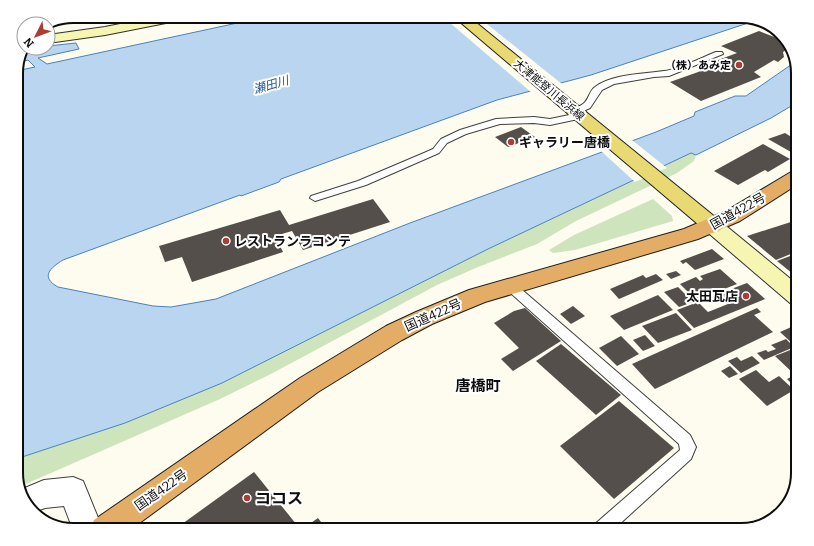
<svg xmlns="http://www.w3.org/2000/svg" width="814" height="546" font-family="Bitter,'Noto Sans JP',serif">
  <rect width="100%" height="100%" fill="#fdfcef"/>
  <g fill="#cde4bc">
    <path d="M691,153L696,155L694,161L677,173L576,221L537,244L478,267L437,285L269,375L220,399L19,487L16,476V459L125,423L222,383L488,249Z"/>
    <path d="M653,199L672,216L673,221L575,250L553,253L549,250L574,235Z"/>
  </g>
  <path fill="#b9d5ef" stroke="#4883be" d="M270,16H741L759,21L751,22L591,75L497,100L281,179L279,182L241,196L240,195L63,260C50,268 40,277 58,287L153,306L171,307L216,299L410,223L656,132L694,116L695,112L735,96H746L795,62L798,73V102L771,118L696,155L691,153L488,249L222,383L125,423L16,459V71L35,67L28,60L20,62L26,48H48V46L76,43L79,49L38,58L47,64Z"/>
  <g fill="#fdfcef">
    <path d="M442,16H477L562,84L532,93Z"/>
    <path d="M632,140L667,168L635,182L601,151Z"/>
  </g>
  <g fill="#544f4b">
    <path d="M759,31L787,42L791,47L783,52L784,57L778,62L774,60L754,72L761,77L701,101L670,82L715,66L710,63L737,53L721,46Z"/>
    <path d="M521,127L535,137L508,147L495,137Z"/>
    <path d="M785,133L793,138L798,136V156L768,139Z"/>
    <path d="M763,144L790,159L768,172L765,170L738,185L714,171Z"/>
    <path d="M373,199L390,222L303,250L292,231L275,236L283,252L192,282L182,257L165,262L159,246L280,210L289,225Z"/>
    <path d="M794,221L798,224V232H797L798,238L790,241L798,247V251L776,260L747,236Z"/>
    <path d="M712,249L724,259L695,270L686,262L683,264L680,261Z"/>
    <path d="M798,253V278L777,261Z"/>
    <path d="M720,269L737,284L696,300L680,284L696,277L700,281L703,279L700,276Z"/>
    <path d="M676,271L681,275L671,279L666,274Z"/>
    <path d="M656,274L663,280L619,299L610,289L643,275L646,278Z"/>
    <path d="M747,283L765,299L694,328L677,310L698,302L708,312L728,304L718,294Z"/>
    <path d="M678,287L693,302L679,307L664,292Z"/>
    <path d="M658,295L673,310L624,330L610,316Z"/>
    <path d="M573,306L585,316L571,324L560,314Z"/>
    <path d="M525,308L561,341L513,371L501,359L519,348L494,323L514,311Z"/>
    <path d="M757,308L761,312L754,315L773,332L655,389L632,364Z"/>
    <path d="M676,313L692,330L658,343L642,326Z"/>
    <path d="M798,324V343L794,345L780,332Z"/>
    <path d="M645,335L655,346L643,351L633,340Z"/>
    <path d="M621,336L639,354L617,366L599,348Z"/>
    <path d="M786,339L794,347L764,360L757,353L766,350L768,352L776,349L771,345Z"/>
    <path d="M561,344L621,395L596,415L536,361Z"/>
    <path d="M798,347V388L797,389L787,379L795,375L775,356Z"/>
    <path d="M752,356L760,363L741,373L728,361L737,357L741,361Z"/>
    <path d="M730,366L738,374L729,378L721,371Z"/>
    <path d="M756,370L769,382L779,376L794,390L767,406L739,379Z"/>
    <path d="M619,401L674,448L614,499L560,446Z"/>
    <path d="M254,472L301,530H186L182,524Z"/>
    <path d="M318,518L327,530H311L308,525Z"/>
  </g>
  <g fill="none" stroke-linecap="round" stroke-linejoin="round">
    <defs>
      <g id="lane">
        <path d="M716,52H722L723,54L669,76L654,77L614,84L602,90L590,108L579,113L583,114L585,116L583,118L550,125L534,123L500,124L466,134L447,143L439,153L366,185L315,201L310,198L311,196L358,181L424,153L433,149L441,139L460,130L496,119L534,117L550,119L574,114L570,112C574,108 579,107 583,104C589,100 589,91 595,87C612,74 644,74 664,71C677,70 703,57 716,52Z"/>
        <path d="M509,281L513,282L690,435L696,447L691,459L613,530H593L595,524L680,450L679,444L505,288L503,285L505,282Z"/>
      </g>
      <path id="street" d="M73,477L83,481L103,530H73L64,506L45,508L34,512L24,501L20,490L44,480Z"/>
      <g id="secondary">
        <path d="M160,16H188L186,19L181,20L105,35L48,43V35L105,27Z"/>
        <path d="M713,219L720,221L798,285V305L790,303L706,231L703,226L706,221Z"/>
      </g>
      <path id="primary" d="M453,16H468L720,221L723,226L720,231L713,233L706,231Z"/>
      <path id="highway" d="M798,170V184L740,221L698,239L485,302L432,324L402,340L318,392L130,530H90L94,520L300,378L386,326L416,312L469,290L684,229L726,211L791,172Z"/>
    </defs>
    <use href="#lane" stroke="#404040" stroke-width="2"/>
    <use href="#street" stroke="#404040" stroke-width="2"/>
    <use href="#secondary" stroke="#2f2f2f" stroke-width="2"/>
    <use href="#primary" stroke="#1e1e1e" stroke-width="2"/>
    <use href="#highway" stroke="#1e1e1e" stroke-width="2"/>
    <use href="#lane" fill="#fff" fill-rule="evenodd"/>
    <use href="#street" fill="#fff" fill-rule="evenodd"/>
    <use href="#secondary" fill="#f6f5b1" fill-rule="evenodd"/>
    <use href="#primary" fill="#e9d973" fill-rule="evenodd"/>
    <use href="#highway" fill="#e4ad66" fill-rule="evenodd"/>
  </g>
  <g fill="#ad3c35" stroke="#fff" stroke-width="1.5">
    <circle cx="739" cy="65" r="4"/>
    <circle cx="511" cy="142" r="4"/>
    <circle cx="226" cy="241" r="4"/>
    <circle cx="746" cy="296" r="4"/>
    <circle cx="247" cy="498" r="4"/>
  </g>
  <g text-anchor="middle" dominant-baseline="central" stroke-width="4" stroke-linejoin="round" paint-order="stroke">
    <g font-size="11" font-weight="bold" fill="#0d0d0d" stroke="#fff" text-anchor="end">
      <text x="731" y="65">（株）あみ定</text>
    </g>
    <g font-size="11" fill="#0d0d0d" stroke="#fff">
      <text transform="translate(549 90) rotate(40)">大津能登川長浜線</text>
    </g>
    <g font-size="12" font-style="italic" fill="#245690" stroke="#fff">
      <text transform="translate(271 85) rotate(-16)">瀬田川</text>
    </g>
    <g font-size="13" font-weight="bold" fill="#0d0d0d" stroke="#fff" text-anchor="start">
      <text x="519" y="142">ギャラリー唐橋</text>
      <text x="234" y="241">レストランラコンテ</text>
      <text x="738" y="296" text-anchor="end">太田瓦店</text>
    </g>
    <g font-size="13" fill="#0d0d0d" stroke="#fff">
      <text transform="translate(738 211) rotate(-29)">国道422号</text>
      <text transform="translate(433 315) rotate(-24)">国道422号</text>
      <text transform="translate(161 490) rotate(-35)">国道422号</text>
    </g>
    <g font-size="15" font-weight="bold" fill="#0d0d0d" stroke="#fff">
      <text x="478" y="386">唐橋町</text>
    </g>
    <g font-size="16" font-weight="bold" fill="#0d0d0d" stroke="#fff" text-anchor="start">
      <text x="255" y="498">ココス</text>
    </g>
  </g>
  <path d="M0 0H814V546H0ZM73 23H741A50 50 0 0 1 791 73V473A50 50 0 0 1 741 523H73A50 50 0 0 1 23 473V73A50 50 0 0 1 73 23Z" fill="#fff" fill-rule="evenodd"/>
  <path fill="none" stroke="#0d0d0d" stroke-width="2" d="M73 23H741A50 50 0 0 1 791 73V473A50 50 0 0 1 741 523H73A50 50 0 0 1 23 473V73A50 50 0 0 1 73 23Z"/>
  <g transform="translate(36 36) rotate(228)"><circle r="19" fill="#ffffff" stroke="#9e9e9e"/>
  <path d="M0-3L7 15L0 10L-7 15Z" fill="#ad3c35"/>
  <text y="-6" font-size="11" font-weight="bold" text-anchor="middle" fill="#0d0d0d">N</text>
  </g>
</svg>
